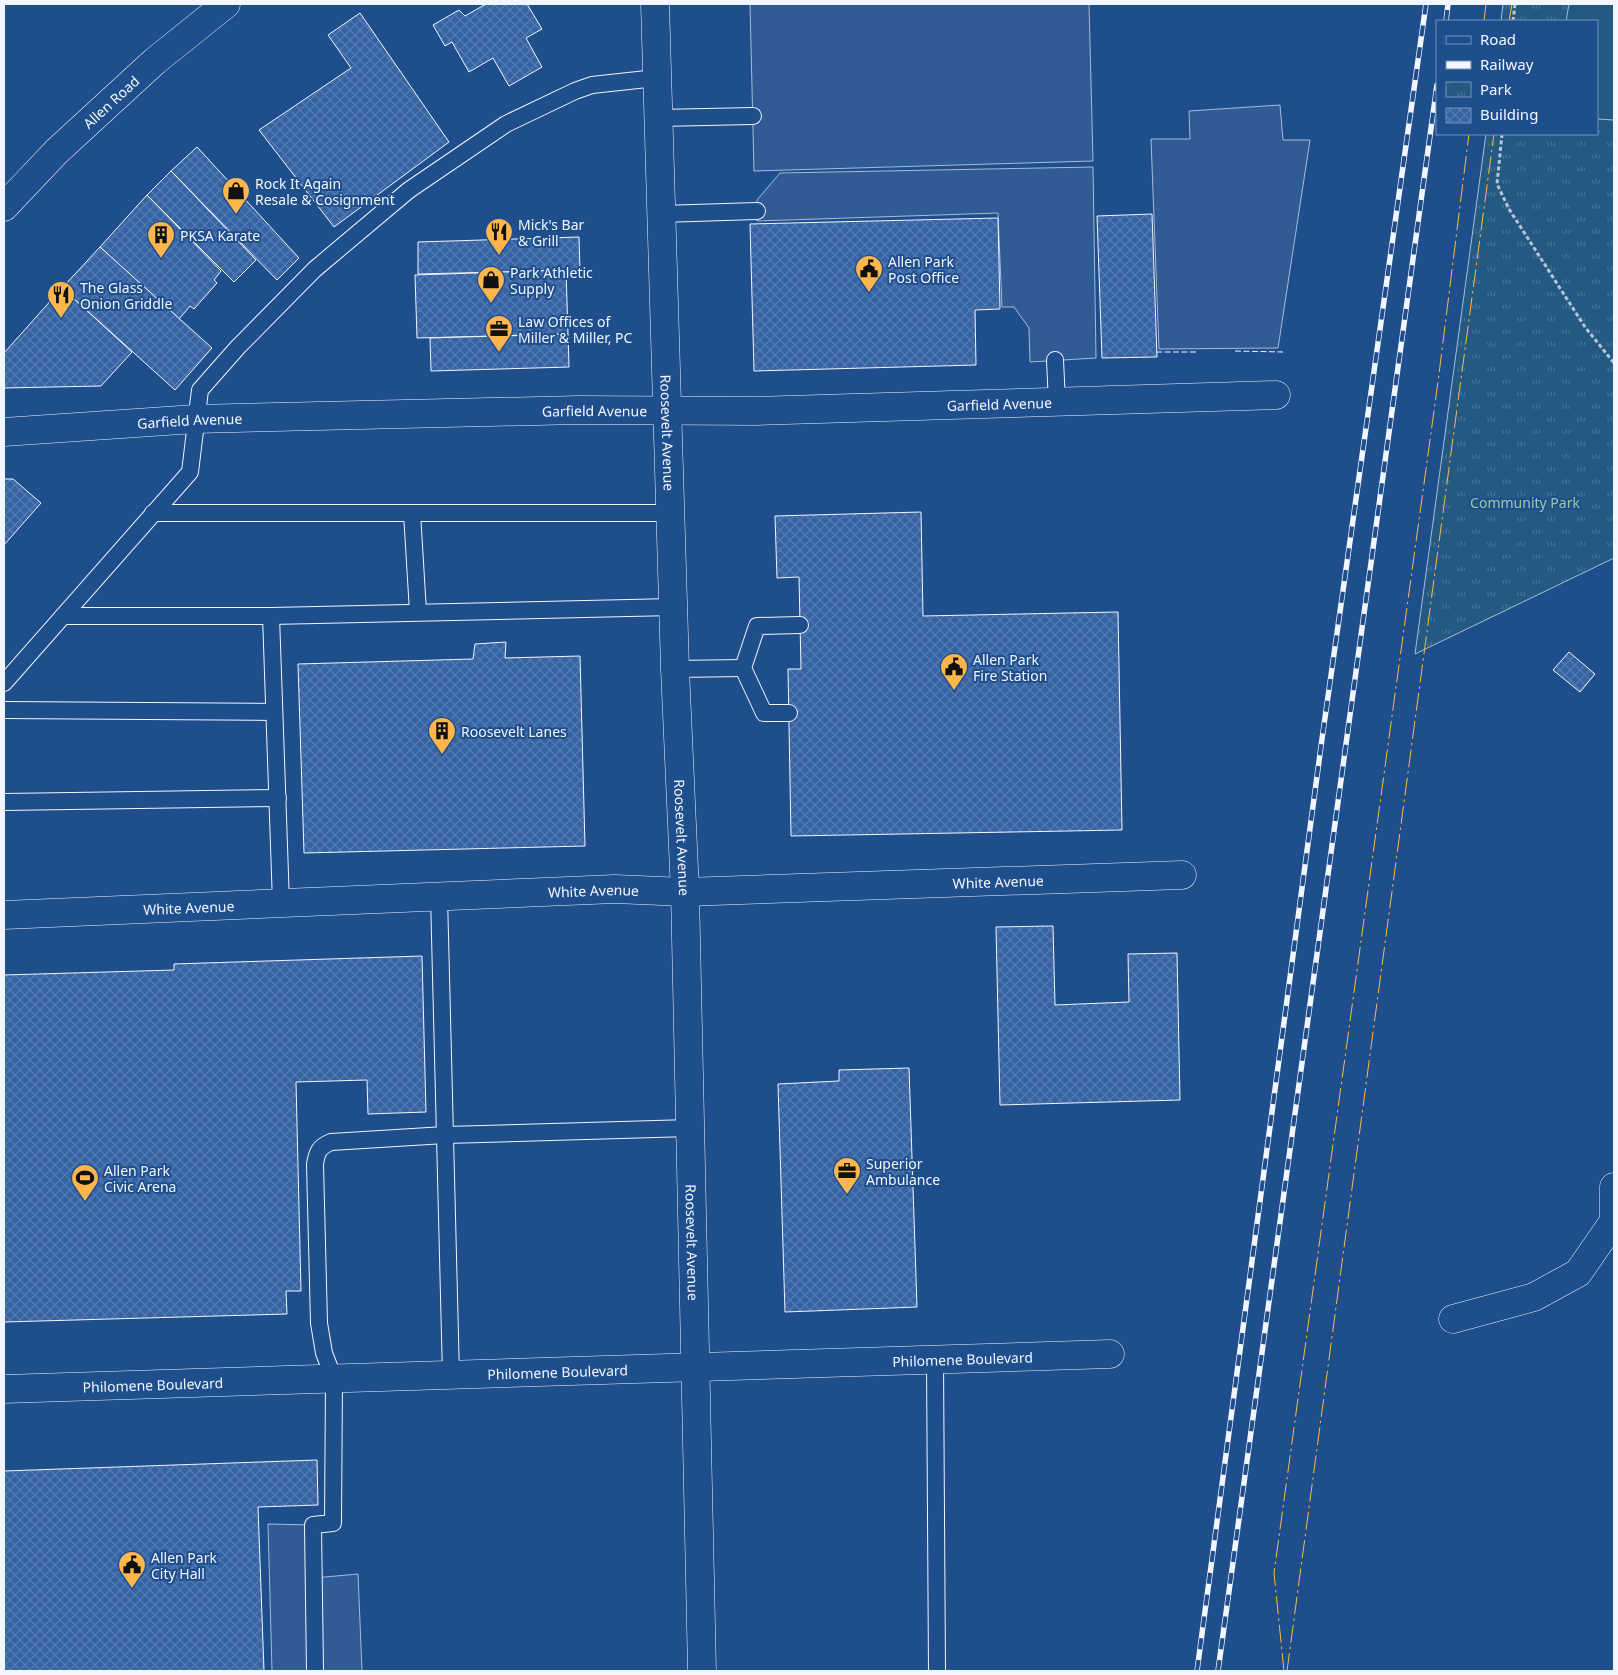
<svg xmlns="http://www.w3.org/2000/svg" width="1618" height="1675" font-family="'Noto Sans',sans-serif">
  <defs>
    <pattern id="park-tufts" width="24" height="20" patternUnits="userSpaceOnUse" patternTransform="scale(1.25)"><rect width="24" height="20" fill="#245a82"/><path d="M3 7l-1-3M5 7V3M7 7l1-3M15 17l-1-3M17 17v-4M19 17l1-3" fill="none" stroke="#447295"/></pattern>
    <pattern id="building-cross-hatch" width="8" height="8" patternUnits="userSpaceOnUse" patternTransform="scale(1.25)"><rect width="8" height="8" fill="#3563a3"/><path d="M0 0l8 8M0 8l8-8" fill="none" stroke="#537ab1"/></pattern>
  </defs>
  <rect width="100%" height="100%" fill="#1f4e8c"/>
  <path fill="url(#park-tufts)" stroke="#a8bbd7" d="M1503,4H1614V558L1415,654L1486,134H1597V21H1501Z"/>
  <path fill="#245a82" stroke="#a8bbd7" d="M1569,4H1614V120L1597,119V21H1566Z"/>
  <g fill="#305b95" stroke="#a8bbd7">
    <path d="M750,4H1089L1093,161L754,171Z"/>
    <path d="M1280,105L1283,140H1310L1278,348L1159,349L1151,139H1190L1189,111Z"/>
    <path d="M1093,167L1096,358L1030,362L1029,328L1014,307H1002L998,213L757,221V200L780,173Z"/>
    <path d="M268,1524L313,1525L314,1578L358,1574L362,1671H272Z"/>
  </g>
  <g fill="url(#building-cross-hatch)" stroke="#f2f6ff">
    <path d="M486,4H527L542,29L526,38L542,67L509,86L493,58L469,72L452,42L445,46L433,25L459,10L465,16Z"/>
    <path d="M360,13L449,142L334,227L259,130L351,68L328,35Z"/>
    <path d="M197,147L299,258L277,280L171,171Z"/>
    <path d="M171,171L256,260L234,282L147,195Z"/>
    <path d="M147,195L221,271L214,280L217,283L194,309L190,306L179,319L100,247Z"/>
    <path d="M1152,214L1157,357L1102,358L1097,216Z"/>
    <path d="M998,218L1000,309L975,310L976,365L754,371L750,224Z"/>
    <path d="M579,237L580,270L418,274V242Z"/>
    <path d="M100,247L212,348L175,390L62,288Z"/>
    <path d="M566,270L568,334L417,338L415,275Z"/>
    <path d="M62,288L132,352L101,386L4,388V353Z"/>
    <path d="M568,334L569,367L431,371L430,338Z"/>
    <path d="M4,479H13L41,503L4,545Z"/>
    <path d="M921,512L923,616L1118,612L1122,830L791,836L788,669H801L799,577L777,578L775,516Z"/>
    <path d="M506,642L505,658L580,656L585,846L304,853L298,664L473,659L475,644Z"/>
    <path d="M1569,652L1595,674L1580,692L1553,670Z"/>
    <path d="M1053,926L1055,1005L1129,1002L1128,954L1177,953L1180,1100L1000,1105L996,927Z"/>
    <path d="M422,956L426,1112L368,1114L367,1080L296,1082L301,1291H286L287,1314L4,1322V975L174,970V964Z"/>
    <path d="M909,1068L917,1307L785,1312L778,1084L839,1081V1070Z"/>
    <path d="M317,1460L318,1505L258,1507L264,1671H4V1471Z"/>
  </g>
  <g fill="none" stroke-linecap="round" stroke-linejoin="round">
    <defs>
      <g id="lane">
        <path d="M658,118L753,116"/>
        <path d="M661,214L757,211"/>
        <path d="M1055,360L1057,402"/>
        <path d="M153,513H670"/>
        <path d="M412,513L418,612"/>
        <path d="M63,616H271L673,607"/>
        <path d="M271,616L281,903"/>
        <path d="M675,669L743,668"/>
        <path d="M4,683L190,472L200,390L238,347L315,269L409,190L506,124L575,91L592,85L656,78"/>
        <path d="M4,710L274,712"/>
        <path d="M789,713H764L743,668L757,626L800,625"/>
        <path d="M4,802L278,798"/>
        <path d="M439,896L451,1376"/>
        <path d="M935,1360L937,1671"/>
        <path d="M315,1671L313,1525L333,1523L334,1379L324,1353L319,1323L315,1164C317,1152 319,1147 331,1142L445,1135L690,1128"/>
      </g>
      <g id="street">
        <path id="s1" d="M4,432L195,419L578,410L756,411L1276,395"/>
        <path id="s2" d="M4,915L615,889L685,892L1182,875"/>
        <path d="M1453,1319L1534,1297L1578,1273L1614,1221V1187"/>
        <path id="s3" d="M4,1389L1110,1354"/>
      </g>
      <g id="secondary">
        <path id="s4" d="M655,4L675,669L685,892L702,1671"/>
        <path id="s5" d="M4,207L57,151L155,61L226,4"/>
      </g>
    </defs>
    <use href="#lane" stroke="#f2f6ff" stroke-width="18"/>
    <use href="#street" stroke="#f2f6ff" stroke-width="29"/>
    <use href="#secondary" stroke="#f2f6ff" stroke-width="29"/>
    <g stroke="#b3c4dc" stroke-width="3" stroke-dasharray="4 2.5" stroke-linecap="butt">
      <path d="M1513,21L1515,4"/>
      <path d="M1502,134L1497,184L1509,209L1585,327L1614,363"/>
    </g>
    <use href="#lane" stroke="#1f4e8c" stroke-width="16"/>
    <use href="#street" stroke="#1f4e8c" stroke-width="28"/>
    <use href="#secondary" stroke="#1f4e8c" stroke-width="28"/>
    <defs>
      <g id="rail">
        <path d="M1446,21L1448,4"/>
        <path d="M1197,1671L1322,739L1426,4"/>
        <path d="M1218,1671L1437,85"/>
      </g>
    </defs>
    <use href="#rail" stroke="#f2f6ff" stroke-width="5.5"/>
    <use href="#rail" stroke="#1f4e8c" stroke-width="4" stroke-dasharray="11" stroke-linecap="butt"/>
    <g stroke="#f2f6ff" stroke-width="1" stroke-dasharray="6 2.5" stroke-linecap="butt">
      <path d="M1235,351L1283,352"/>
      <path d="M1156,352H1198"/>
    </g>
    <g stroke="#ffb74d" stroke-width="1" stroke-dasharray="18 4 2.5 4" stroke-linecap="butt">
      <path d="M1484,21L1486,4"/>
      <path d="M1509,21L1512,4"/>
      <path d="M1284,1671L1274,1573L1438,382L1469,134"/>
      <path d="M1287,1671L1494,134"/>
    </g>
  </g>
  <defs>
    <symbol id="shop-pin" viewBox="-11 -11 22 30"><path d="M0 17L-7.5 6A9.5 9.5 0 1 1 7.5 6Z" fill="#ffb74d" stroke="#1f4e8c"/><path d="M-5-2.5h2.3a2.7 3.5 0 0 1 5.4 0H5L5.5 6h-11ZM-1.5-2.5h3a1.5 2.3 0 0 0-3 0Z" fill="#111"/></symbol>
    <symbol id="restaurant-pin" viewBox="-11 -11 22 30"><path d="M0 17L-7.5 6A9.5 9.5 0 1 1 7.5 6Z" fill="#ffb74d" stroke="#1f4e8c"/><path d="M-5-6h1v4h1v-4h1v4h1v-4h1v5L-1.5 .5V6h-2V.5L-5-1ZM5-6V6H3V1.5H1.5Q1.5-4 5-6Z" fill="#111"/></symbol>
    <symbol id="building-pin" viewBox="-11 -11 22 30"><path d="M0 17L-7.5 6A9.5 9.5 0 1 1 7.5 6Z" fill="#ffb74d" stroke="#1f4e8c"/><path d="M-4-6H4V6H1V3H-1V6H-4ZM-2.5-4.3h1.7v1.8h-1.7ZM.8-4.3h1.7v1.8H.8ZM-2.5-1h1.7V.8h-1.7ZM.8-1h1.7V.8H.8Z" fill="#111"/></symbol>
    <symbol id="civic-pin" viewBox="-11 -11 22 30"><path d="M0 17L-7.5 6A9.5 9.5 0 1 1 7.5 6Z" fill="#ffb74d" stroke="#1f4e8c"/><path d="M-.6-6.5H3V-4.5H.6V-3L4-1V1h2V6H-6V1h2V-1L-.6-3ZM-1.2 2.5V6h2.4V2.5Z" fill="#111"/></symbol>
    <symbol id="office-pin" viewBox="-11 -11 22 30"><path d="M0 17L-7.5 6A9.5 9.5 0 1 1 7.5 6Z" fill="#ffb74d" stroke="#1f4e8c"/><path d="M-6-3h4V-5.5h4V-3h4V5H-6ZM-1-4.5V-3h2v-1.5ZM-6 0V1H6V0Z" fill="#111"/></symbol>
    <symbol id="stadium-pin" viewBox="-11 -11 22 30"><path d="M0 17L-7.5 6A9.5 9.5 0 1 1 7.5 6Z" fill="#ffb74d" stroke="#1f4e8c"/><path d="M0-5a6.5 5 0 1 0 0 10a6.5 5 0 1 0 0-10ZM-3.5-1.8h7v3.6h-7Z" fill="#111"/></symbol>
  </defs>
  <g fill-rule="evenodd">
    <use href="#shop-pin" x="220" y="175" width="32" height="43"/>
    <use href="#restaurant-pin" x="483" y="216" width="32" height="43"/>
    <use href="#building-pin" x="145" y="219" width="32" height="43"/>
    <use href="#civic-pin" x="853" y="253" width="32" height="43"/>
    <use href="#shop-pin" x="475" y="264" width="32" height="43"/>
    <use href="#restaurant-pin" x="45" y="279" width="32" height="43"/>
    <use href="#office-pin" x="483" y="313" width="32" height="43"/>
    <use href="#civic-pin" x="938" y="651" width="32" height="43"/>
    <use href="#building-pin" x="426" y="715" width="32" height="43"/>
    <use href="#office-pin" x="831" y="1155" width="32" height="43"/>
    <use href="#stadium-pin" x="69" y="1162" width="32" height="43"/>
    <use href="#civic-pin" x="116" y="1549" width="32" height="43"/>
  </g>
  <g text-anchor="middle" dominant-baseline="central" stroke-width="4" stroke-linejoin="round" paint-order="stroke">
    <g font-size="14" fill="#f2f6ff" stroke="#1f4e8c">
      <text stroke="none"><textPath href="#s5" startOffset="150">Allen Road</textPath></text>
      <text stroke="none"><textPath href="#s1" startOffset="996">Garfield Avenue</textPath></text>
      <text stroke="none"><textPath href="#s1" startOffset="591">Garfield Avenue</textPath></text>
      <text stroke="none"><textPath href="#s1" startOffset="186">Garfield Avenue</textPath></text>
      <text stroke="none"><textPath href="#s4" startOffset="429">Roosevelt Avenue</textPath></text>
      <text stroke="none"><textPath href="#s4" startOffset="834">Roosevelt Avenue</textPath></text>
      <text stroke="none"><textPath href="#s2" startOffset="995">White Avenue</textPath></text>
      <text stroke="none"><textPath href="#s2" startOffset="590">White Avenue</textPath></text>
      <text stroke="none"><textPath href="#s2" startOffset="185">White Avenue</textPath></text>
      <text stroke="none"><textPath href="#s4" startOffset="1239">Roosevelt Avenue</textPath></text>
      <text stroke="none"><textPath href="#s3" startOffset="959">Philomene Boulevard</textPath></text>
      <text stroke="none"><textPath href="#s3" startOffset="554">Philomene Boulevard</textPath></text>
      <text stroke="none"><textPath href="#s3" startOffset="149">Philomene Boulevard</textPath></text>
    </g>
    <g font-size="14" fill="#f2f6ff" stroke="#1f4e8c" text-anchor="start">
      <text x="255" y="183">Rock It Again<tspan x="255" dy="16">Resale &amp; Cosignment</tspan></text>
      <text x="518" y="224">Mick's Bar<tspan x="518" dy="16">&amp; Grill</tspan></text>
      <text x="180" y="235">PKSA Karate</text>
      <text x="888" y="261">Allen Park<tspan x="888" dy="16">Post Office</tspan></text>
      <text x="510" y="272">Park Athletic<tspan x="510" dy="16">Supply</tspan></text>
      <text x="80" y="287">The Glass<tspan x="80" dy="16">Onion Griddle</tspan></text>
      <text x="518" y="321">Law Offices of<tspan x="518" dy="16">Miller &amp; Miller, PC</tspan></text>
      <text x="973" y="659">Allen Park<tspan x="973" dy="16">Fire Station</tspan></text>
      <text x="461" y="731">Roosevelt Lanes</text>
      <text x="866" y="1163">Superior<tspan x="866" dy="16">Ambulance</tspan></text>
      <text x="104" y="1170">Allen Park<tspan x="104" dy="16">Civic Arena</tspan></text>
      <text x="151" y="1557">Allen Park<tspan x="151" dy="16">City Hall</tspan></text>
    </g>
    <g font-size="14" fill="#97c8a6" stroke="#1f4e8c">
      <text x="1525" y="502">Community Park</text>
    </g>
  </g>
  <rect width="1618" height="1675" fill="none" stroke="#f2f6ff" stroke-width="10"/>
  <rect x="1436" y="20" width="162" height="115" fill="#1f4e8c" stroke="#7391ba"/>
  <rect x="1446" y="36" width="25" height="8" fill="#1f4e8c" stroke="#7391ba"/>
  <text x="1480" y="45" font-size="15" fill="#f2f6ff">Road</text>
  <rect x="1446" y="61" width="25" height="8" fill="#f2f6ff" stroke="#7391ba"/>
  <text x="1480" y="70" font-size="15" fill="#f2f6ff">Railway</text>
  <rect x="1446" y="82" width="25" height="15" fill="url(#park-tufts)" stroke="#7391ba"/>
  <text x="1480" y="95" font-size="15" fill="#f2f6ff">Park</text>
  <rect x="1446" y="108" width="25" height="15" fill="url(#building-cross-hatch)" stroke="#7391ba"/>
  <text x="1480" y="120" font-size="15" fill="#f2f6ff">Building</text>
</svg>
